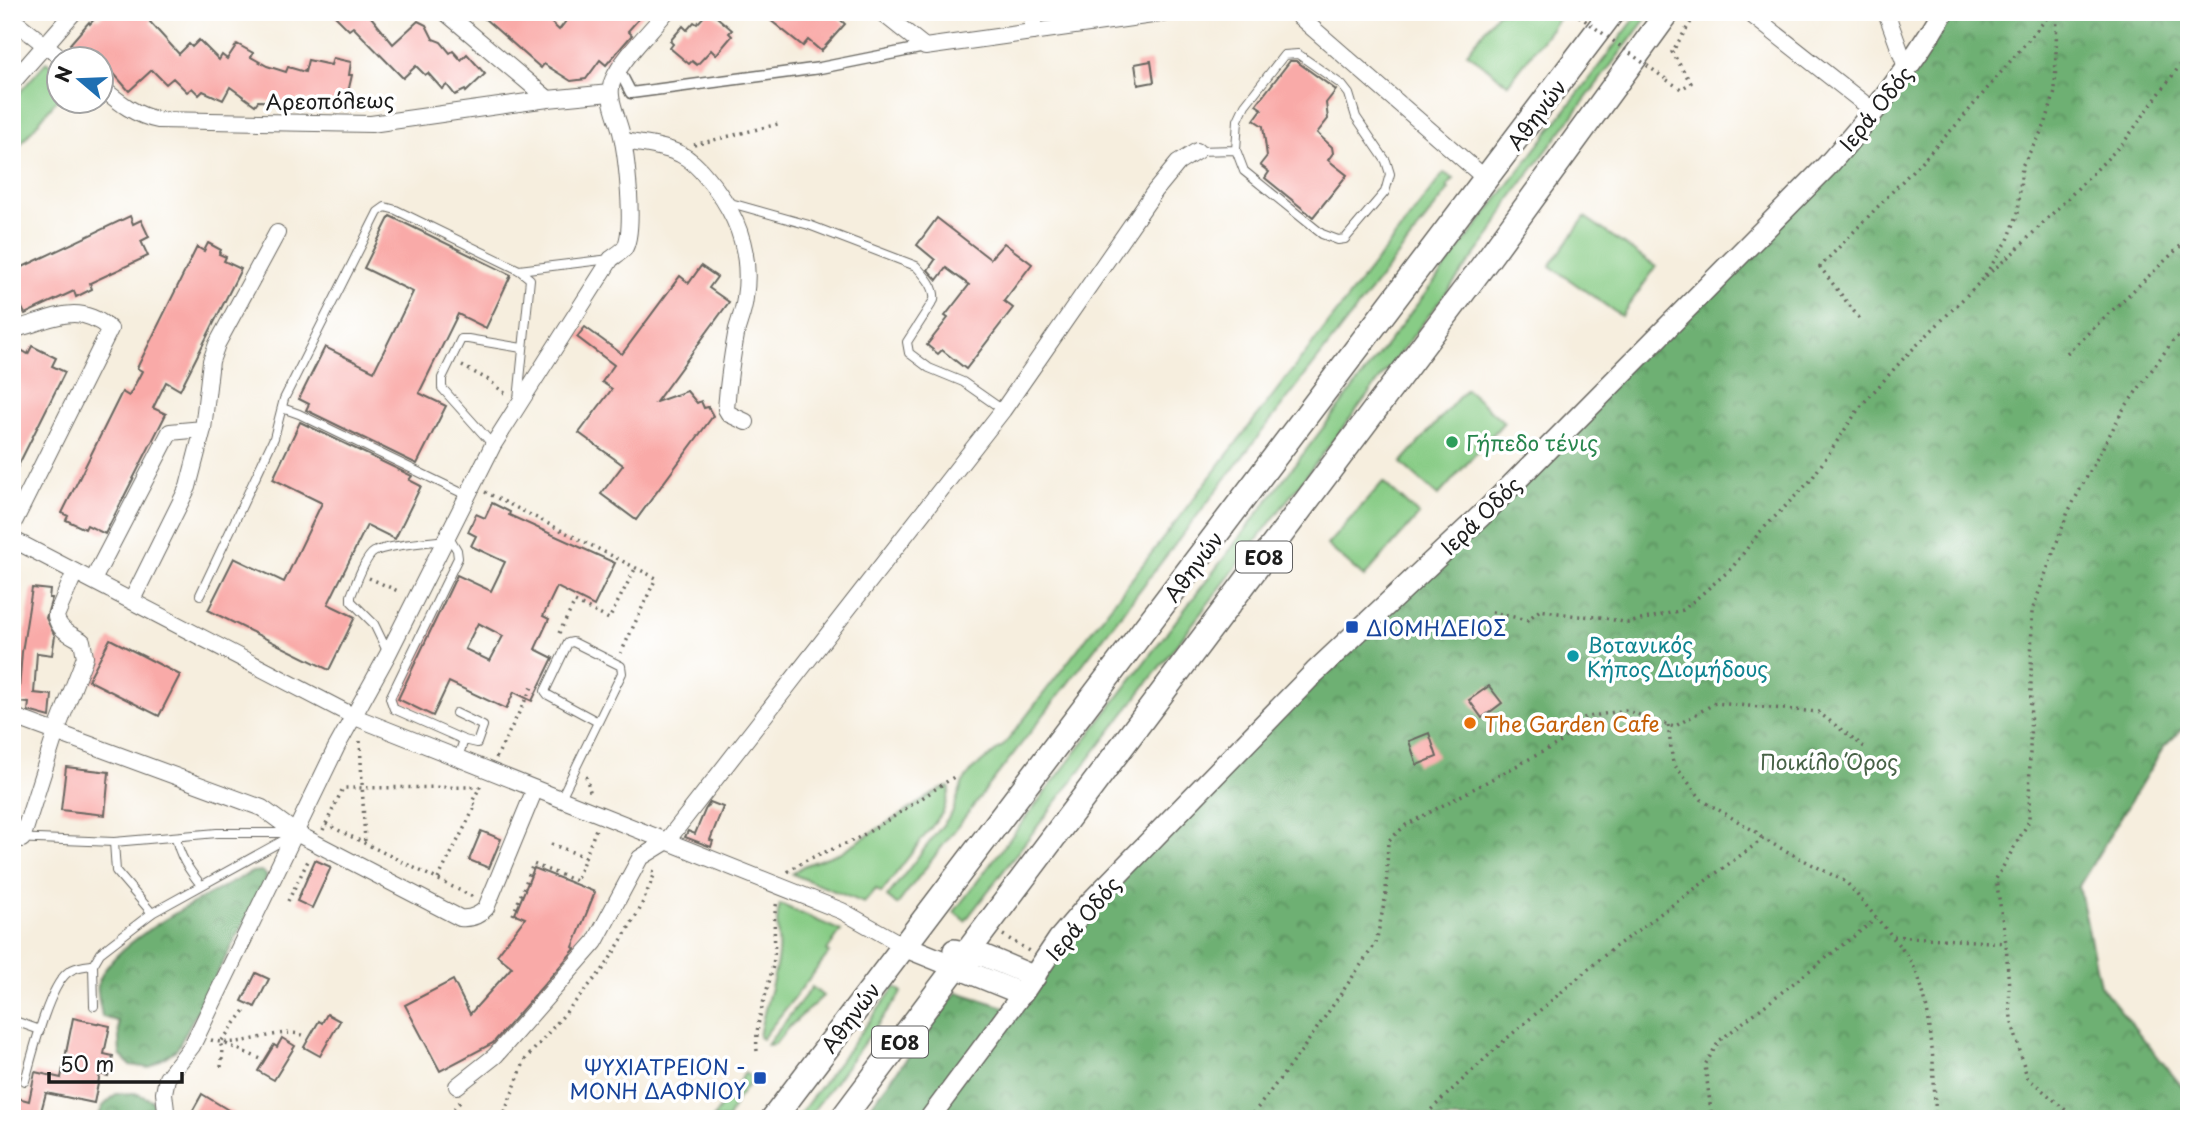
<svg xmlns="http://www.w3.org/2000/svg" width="2201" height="1131" font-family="'Playpen Sans',sans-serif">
  <defs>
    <pattern id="forest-crowns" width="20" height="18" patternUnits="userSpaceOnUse" patternTransform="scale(1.75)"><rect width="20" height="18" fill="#6eb073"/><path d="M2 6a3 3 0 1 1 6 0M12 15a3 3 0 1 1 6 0" fill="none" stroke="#5a8e5e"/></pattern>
  </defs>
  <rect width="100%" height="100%" fill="#fff"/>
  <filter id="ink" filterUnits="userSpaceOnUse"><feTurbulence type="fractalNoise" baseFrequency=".0143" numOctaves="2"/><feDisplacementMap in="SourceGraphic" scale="14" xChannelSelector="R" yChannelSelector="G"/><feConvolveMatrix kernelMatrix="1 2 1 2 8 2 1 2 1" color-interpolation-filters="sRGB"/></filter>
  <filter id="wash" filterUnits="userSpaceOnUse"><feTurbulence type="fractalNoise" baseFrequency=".00686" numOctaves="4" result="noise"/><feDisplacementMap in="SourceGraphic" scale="28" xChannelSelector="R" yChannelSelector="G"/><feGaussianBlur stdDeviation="1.57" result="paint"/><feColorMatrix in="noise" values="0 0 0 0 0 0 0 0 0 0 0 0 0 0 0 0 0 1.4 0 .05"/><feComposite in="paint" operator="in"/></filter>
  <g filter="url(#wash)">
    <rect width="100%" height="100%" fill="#f6eede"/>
    <g fill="#88cc86" stroke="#527451" stroke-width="2">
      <path d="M1498,12L1563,13L1508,84L1467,53Z"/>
      <path d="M1640,12H1651L1508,202L1492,233L965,921L954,912Z"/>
      <path d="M46,62L59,72V97L12,155V101Z"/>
      <path d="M1444,173L1454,179L1447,187L1449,189L897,905L887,897L952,813L963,782L973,769L1004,745Z"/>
      <path d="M1585,217L1656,267L1621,316L1550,266Z"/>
      <path d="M1466,389L1504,422L1438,496L1401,463Z"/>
      <path d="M1383,482L1419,515L1364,577L1327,545Z"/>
      <path d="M949,787L950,790L943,812L881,893L876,889L864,903L792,874L803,866L841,852L941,789Z"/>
      <path d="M780,904L841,931L827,951L829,953L762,1039L759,1037C763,1009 775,982 778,954C780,936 774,923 780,904Z"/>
      <path d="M812,987L823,996L787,1029L775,1044L767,1045Z"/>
      <path d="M895,987L902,992L807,1119H796Z"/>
      <path d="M745,1073L753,1079L737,1099L728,1119H712Z"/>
    </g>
    <g fill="url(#forest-crowns)" stroke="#456648" stroke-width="2">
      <path d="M1943,12H2189V722L2163,748L2079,886L2100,985L2189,1095V1119H861L957,992L1011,1009L1059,939L1827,166Z"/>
      <path d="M262,871L267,876L263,887L177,1049L149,1068L130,1065L120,1055L118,1021L102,1017C101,1007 96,994 98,985C106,942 215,892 252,872Z"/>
      <path d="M135,1093L152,1100L157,1119H97L103,1106L116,1094Z"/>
    </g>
    <g id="blocks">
      <g fill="#f9aaa8" fill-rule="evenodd">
        <path d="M105,12H158L150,22L179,54L189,44L192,47L199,40L219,60L222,55L227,59L237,44L253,53L251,57L267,66L286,72L288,67L305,72L308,60L331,65L333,58L351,62L349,75H352L346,101L343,105H337L325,100L314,102L298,99L297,102L258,101L255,105L230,87L223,100L203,91L199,95L192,88L187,92L173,78L166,84L152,70L129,91L102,60H88L70,44L89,22L90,24L96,17L99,19Z"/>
        <path d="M331,12H367L393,44L418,21L426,25L433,39L441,42L450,53L453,51L461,60L467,54L485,74L466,92L465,90L455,95L447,85L442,89L428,73L425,75L416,66L403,78L353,27L349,30Z"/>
        <path d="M477,12H540L559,30L573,12H645L628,31L632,35L606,65L600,60L586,79L571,81L544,64L541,68Z"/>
        <path d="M708,12H711L732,30L729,33L732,36L716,55L711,50L697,65L692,61L689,64L670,48L673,44L670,41L683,26L687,30L694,22L697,24Z"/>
        <path d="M760,12H832L845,24L821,51L808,40L803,46Z"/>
        <path d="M1151,61L1154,82L1138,85L1135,64Z"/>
        <path d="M1290,61H1296L1336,90L1326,103L1328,119L1317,133L1332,147L1333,153L1328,160L1347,175L1313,217L1265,178L1269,172L1260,165L1267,156L1263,126L1254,120L1262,109L1256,105Z"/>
        <path d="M130,216L133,224L141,220L149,237L141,241L148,256L90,283L92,289L76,297L74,291L25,314L17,298L12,300V272Z"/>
        <path d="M390,216L511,275L486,328L458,314L419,393L446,406L417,464L306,410L309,404L299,399L325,347L374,371L413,292L364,268Z"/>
        <path d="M937,218L990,259L1004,243L1032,264L1004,301L1013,308L966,369L942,350L938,354L927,345L948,318L945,316L969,285L946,268L937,280L928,270L935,260L917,245Z"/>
        <path d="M208,243L221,250L219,254L226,257L224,261L241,269L180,390L166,382L153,408L166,414L105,534L87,525L85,529L66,520L68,516L62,513L122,392L129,396L142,371L137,368L197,247L204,251Z"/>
        <path d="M701,266L717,277L709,288L729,302L656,402L687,391L697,403L701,401L704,408L708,407L713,416L636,520L601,494L623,465L579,433L612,389L602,382L614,365L577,337L585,327L622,354L680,276L689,283Z"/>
        <path d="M32,346L56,358L52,366L65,372L12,478V369L21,350L28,354Z"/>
        <path d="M300,422L412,476L409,480L421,486L395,539L367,525L328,604L355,617L329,670L208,610L234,558L284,582L322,503L273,479Z"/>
        <path d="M492,503L510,512L509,515L615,563L594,606L557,587L543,616L549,619L535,649L553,658L532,701L514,692L506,709L449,682L433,716L398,699L457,575L491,591L505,562L471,546L476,536L468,532L476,514L485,518ZM478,623L503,636L490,661L465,649Z"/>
        <path d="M32,588L50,590L49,598H52L46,618L55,636L52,655L37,653L34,693L52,695L50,717L28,711L29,703L18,702L22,652Z"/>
        <path d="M110,639L180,675L159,716L88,680Z"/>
        <path d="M1489,686L1502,703L1482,718L1469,700Z"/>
        <path d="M1429,733L1437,757L1417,765L1409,741Z"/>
        <path d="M66,767L109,772L105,815L61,810Z"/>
        <path d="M710,802L723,807L710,840L713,841L711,847L685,837L688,831L695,834L705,810Z"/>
        <path d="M481,831L501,839L489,868L469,860Z"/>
        <path d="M315,860L331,867L312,908L297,901Z"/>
        <path d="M534,868L595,892L573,947L575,949L493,1043L440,1071L405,1005L453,980L470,1014L512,967L497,955L525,918L515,914Z"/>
        <path d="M256,973L269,979L255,1007L242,1001Z"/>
        <path d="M327,1014L340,1021L320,1056L304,1047L319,1021L322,1023Z"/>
        <path d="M73,1018L110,1026L104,1054L113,1056L108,1076L100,1074L94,1103L46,1093L39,1119H13L18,1098L29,1101L35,1072L61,1078Z"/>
        <path d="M282,1038L295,1046L274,1080L258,1071L274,1045L277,1047Z"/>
        <path d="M202,1094L243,1119H188Z"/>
      </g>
    </g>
  </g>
  <g filter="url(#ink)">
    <use href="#blocks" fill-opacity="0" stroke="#686660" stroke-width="2"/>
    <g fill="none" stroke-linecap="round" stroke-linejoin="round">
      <defs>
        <g id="service">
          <path d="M1197,151L1236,150L1244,171L1322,234L1338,240L1345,239L1385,192L1390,174L1386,161L1356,117L1349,94L1342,85L1298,54L1284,55L1245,105L1238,120L1236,150"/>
          <path d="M727,202L809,225L916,266C924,275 936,287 934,300L907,342L909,353L929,368L963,382L1003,410"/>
          <path d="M519,270L610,259"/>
          <path d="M282,408L299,414L468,496"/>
          <path d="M493,445L442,388V378L461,339H468L522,348"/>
          <path d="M448,535L457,550L458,558L390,698L394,709L464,740"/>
          <path d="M200,595L274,438L284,399L378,212L385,207L396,210L519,270L530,279L518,400"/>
          <path d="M388,653L374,624L351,601V596C355,586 365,557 374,552C386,545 430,542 446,540"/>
          <path d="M456,713L483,726L477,743L464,740L458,757"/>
          <path d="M560,800L622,673L621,666L573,642L568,643L545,691L548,695L598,722"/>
          <path d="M176,837C179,856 189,870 201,885"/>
          <path d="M12,838L114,842L217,833H293"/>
          <path d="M114,842L116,871L152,913"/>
          <path d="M94,1006L93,965L100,953L152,913L291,836"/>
          <path d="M12,1020L40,1030"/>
          <path d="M25,1081C32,1056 48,989 67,973C74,967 84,966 93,965"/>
        </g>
        <path id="pedestrian" d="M619,70L631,93L820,68L925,47"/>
        <g id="minor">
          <path d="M445,12L548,99"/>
          <path d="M881,12L925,47L1174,12"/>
          <path d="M1294,12L1486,179"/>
          <path d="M1748,12L1875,112"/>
          <path d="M1886,12L1907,70"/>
          <path d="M12,19L64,60"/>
          <path d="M1033,32V12"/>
          <path d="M12,83L74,12"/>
          <path d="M102,88C120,103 135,115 158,120L371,124L548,99L610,93"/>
          <path d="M623,141C642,144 663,146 680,154C692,160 701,170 708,179C737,213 752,253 745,298C744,309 740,319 737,329C732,356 728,382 726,409L729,414L746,422"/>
          <path d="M12,334L19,328C55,318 78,302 110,329L12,526"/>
          <path d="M12,539L355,717L842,911L904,946"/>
          <path d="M93,580L170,432L203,429L211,361L217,344L277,233"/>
          <path d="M132,600L188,487L203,429"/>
          <path d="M12,716L262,808L296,833L460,918C470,919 479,916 486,908L535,789"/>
          <path d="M22,839L56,732L85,657L82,641C72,635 58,630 56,616L75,572"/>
          <path d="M457,1086L495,1056L595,942L640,858L666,842L1003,410L1155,191L1178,163L1197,151"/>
          <path d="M167,1119L164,1093L167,1078L192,1046L336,748L388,654L493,445L611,259C615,256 621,252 624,249C636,232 626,153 621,132C617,116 606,95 613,80C623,57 650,32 666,12"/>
        </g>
        <path id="tertiary" d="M929,1119L1022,994"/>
        <g id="secondary">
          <path d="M904,946L1022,994L1059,939L1087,906L1315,672L1486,511L1827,166C1870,117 1910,69 1943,12"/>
          <path d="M954,950L985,956L1035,977"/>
        </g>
        <g id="trunk">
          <path d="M773,1119L1612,12"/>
          <path d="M842,1119L1488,259L1668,12"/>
        </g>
      </defs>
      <use href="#service" stroke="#686660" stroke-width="10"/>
      <use href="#pedestrian" stroke="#686660" stroke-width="13"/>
      <use href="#minor" stroke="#686660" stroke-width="18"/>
      <use href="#tertiary" stroke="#686660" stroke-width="22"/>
      <use href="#secondary" stroke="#686660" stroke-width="24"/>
      <use href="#trunk" stroke="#686660" stroke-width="27"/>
      <g stroke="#686660" stroke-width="3.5" stroke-dasharray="2 5" stroke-linecap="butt">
        <path d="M1573,12L1579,16"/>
        <path d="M1667,80L1681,89L1691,83L1672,52L1697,12"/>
        <path d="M694,145L778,124"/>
        <path d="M1986,276L2015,251L2124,142L2189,53"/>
        <path d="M1859,318L1820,267L1959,122L2052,12"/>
        <path d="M2067,353L2189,238"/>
        <path d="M462,366L487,379L506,394"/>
        <path d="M485,492L656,578L621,653"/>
        <path d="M369,578L400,592"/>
        <path d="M1492,612L1527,620L1540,610L1577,616L1600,617L1628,623L1683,610L1731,569L1759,533L1811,480L1860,407L1904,358L1981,281L2008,240L2018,213L2022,166L2045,125L2055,92L2057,12"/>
        <path d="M559,633L575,602L609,619L636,567"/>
        <path d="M1668,725L1673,763L1702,800L1756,832L1763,839"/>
        <path d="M360,741L365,843"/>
        <path d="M496,758L532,687"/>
        <path d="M586,776L591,795"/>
        <path d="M326,824L475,898"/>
        <path d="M323,830L343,788L480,787L482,783"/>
        <path d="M551,844L585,857"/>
        <path d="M788,872C805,857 834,850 856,839C891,820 924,796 957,775"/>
        <path d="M438,879L476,805L472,802L480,787"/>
        <path d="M288,901L309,859"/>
        <path d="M513,915L533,864L576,881L596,829"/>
        <path d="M1003,935L1029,951"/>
        <path d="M1893,938C1903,950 1914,963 1919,979C1934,1023 1933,1073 1936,1119"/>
        <path d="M211,1040C244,1050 279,1025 305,1036"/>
        <path d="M226,1044L261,1059"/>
        <path d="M757,1051C754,1018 770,990 774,958C776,938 772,922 777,902"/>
        <path d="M221,1067L223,1050L220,1043L246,1009"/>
        <path d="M444,1119L461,1101"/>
        <path d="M502,1119L525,1060L605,967L639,911L655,873L650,869"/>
        <path d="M1249,1119L1302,1050L1376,943L1386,894L1388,841L1406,825L1561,742L1583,718L1625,710L1674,727L1715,703L1818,712L1867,749"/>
        <path d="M1421,1119L1505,1040L1612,949L1763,839L1846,882L1892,936L2006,943"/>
        <path d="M1712,1119L1705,1065L1719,1041L1876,919"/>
        <path d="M2076,1119L2027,1077L2011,1019L2006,943L1996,879L2029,821L2032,611L2068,512L2123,410L2172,342L2189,328"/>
      </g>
      <use href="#service" stroke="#fff" stroke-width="8"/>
      <use href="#pedestrian" stroke="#fff" stroke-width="10"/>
      <use href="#minor" stroke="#fff" stroke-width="16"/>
      <use href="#tertiary" stroke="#fff" stroke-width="19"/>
      <use href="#secondary" stroke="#fff" stroke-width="21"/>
      <use href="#trunk" stroke="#fff" stroke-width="24"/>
      <path stroke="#686660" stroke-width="3.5" stroke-dasharray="2 5" stroke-linecap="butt" d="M1579,16L1667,80"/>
    </g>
  </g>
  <circle fill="#2e9e5b" stroke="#fff" stroke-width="2.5" cx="1452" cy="442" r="7"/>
  <g fill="#1a4fb4" stroke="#fff" stroke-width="2.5">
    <rect x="1345" y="620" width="14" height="14" rx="3.5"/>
    <rect x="753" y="1071" width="14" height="14" rx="3.5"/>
  </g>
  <circle fill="#0f9aa8" stroke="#fff" stroke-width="2.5" cx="1573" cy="656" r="7"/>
  <circle fill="#e8710a" stroke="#fff" stroke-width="2.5" cx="1470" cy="723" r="7"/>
  <g text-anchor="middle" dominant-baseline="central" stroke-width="7" stroke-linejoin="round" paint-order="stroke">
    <g fill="#fff" stroke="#606060" stroke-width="2">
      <rect x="1236" y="541.5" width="56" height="31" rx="5"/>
      <rect x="872" y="1026.5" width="56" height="31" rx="5"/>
    </g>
    <g font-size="19" font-weight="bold" fill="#1c1c1c">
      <text x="1264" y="557">ΕΟ8</text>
      <text x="900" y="1042">ΕΟ8</text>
    </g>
    <g font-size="21" fill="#1c1c1c" stroke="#fff">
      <text transform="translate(330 100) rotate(-1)">Αρεοπόλεως</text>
      <text transform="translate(1875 108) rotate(-51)">Ιερά Οδός</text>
      <text transform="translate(1536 114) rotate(-53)">Αθηνών</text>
      <text transform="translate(1480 515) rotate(-44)">Ιερά Οδός</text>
      <text transform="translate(1193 566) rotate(-53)">Αθηνών</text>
      <text transform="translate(1082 918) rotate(-50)">Ιερά Οδός</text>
      <text transform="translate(850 1017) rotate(-53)">Αθηνών</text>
    </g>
    <g font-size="21" fill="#27864d" stroke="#fff" text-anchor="start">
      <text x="1466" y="442">Γήπεδο τένις</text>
    </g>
    <g font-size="21" fill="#164399" stroke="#fff" text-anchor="start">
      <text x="1366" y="627">ΔΙΟΜΗΔΕΙΟΣ</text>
      <text x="746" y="1066" text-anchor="end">ΨΥΧΙΑΤΡΕΙΟΝ -<tspan x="746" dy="24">ΜΟΝΗ ΔΑΦΝΙΟΥ</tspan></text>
    </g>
    <g font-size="21" fill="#0d838f" stroke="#fff" text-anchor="start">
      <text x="1587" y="644">Βοτανικός<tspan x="1587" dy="24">Κήπος Διομήδους</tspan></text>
    </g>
    <g font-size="21" fill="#c56008" stroke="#fff" text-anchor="start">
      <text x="1484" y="723">The Garden Cafe</text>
    </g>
    <g font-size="21" fill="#476246" stroke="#fff">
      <text x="1829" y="761">Ποικίλο Όρος</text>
    </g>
  </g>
  <rect width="2201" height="1131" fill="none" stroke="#fff" stroke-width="42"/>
  <g transform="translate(80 80) rotate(289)"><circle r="33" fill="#ffffff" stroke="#a4a4a4" stroke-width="2"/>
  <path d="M0-5L12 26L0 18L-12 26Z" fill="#1f6fb2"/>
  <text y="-10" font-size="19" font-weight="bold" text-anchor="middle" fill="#1c1c1c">N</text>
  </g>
  <path d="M49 1072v10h133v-10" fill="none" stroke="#1c1c1c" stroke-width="3.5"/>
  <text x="60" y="1072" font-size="21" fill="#1c1c1c" stroke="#ffffff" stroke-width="5" paint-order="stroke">50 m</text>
</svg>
